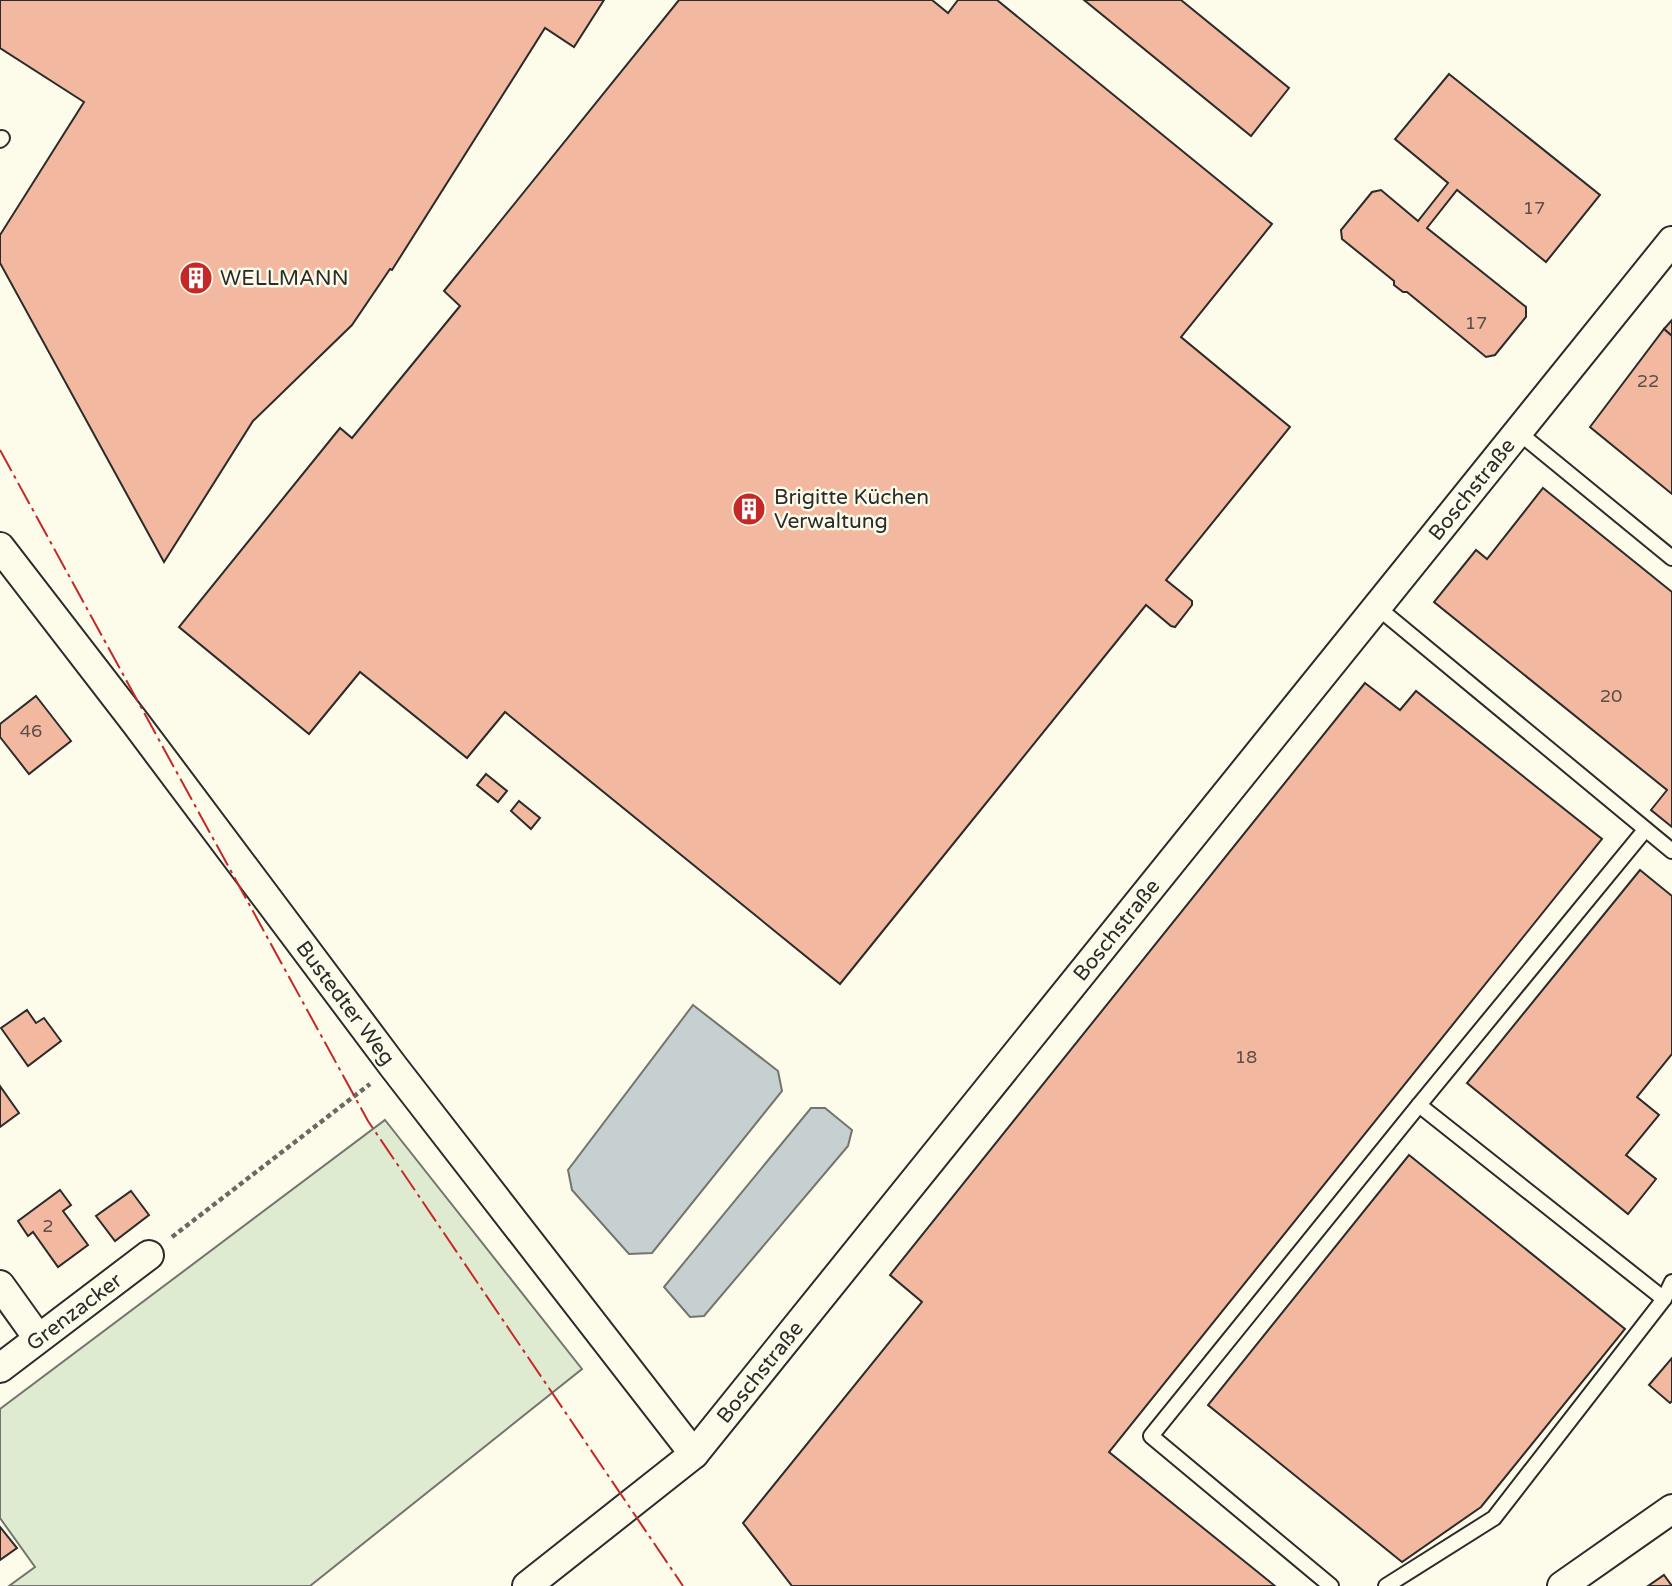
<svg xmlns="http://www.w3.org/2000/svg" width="1672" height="1586" font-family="'Varela Round',sans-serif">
  <rect width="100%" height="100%" fill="#fdfbea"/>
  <path fill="#deebd1" stroke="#74746e" stroke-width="2" d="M385,1120L582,1369L310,1586H9L35,1567L0,1518V1409Z"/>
  <g fill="#c7d0d0" stroke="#74746e" stroke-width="2">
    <path d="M693,1005L778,1071L782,1091L652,1253L629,1254L572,1190L568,1170Z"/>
    <path d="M811,1108H825L852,1130L848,1146L704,1316L690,1317L664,1287Z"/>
  </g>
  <g fill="#f2b8a0" stroke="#2b2b2b" stroke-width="2">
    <path d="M0,0H604L574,47L545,28L392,270L390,269L352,325L253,421L164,562L0,263V235L84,102L0,48Z"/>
    <path d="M679,0H932L948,13L958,0H997L1272,224L1181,337L1290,427L1166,580L1192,601V605L1175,627L1171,626L1146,605L840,984L505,712L467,758L360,672L309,734L179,627L340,428L352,438L460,306L444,291Z"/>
    <path d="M1084,0H1181L1289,88L1251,136Z"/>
    <path d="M1449,74L1600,195L1546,262L1457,190L1427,228L1526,307V317L1495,355L1486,357L1407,292H1403L1394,285V281L1342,239L1341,230L1372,192L1381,190L1418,221L1448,183L1395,139Z"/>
    <path d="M1672,320V336L1664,329Z"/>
    <path d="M1664,329L1672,336V494L1590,427Z"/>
    <path d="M1543,488L1672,592V827L1651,810L1667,790L1434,602L1476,550L1487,559Z"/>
    <path d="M1365,683L1400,710L1416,691L1602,839L1109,1452L1275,1586H792L743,1523L922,1302L890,1275Z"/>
    <path d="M36,696L71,741L29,774L0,737V724Z"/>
    <path d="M486,774L507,791L498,802L477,785Z"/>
    <path d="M519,801L540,818L531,829L511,811Z"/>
    <path d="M1640,870L1672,896V1054L1637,1097L1659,1115L1626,1155L1656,1179L1628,1214L1467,1083Z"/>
    <path d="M27,1010L36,1023L44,1018L61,1041L28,1066L1,1028Z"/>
    <path d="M0,1086L19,1113L0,1127Z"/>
    <path d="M1409,1155L1625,1329L1481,1507L1402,1562L1208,1405Z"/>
    <path d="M60,1190L71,1205L63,1211L88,1245L58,1267L33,1232L28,1236L18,1221Z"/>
    <path d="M131,1191L149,1215L115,1241L96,1216Z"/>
    <path d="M1672,1358V1401L1670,1403L1649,1385Z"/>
    <path d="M0,1527L17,1548L0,1560Z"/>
    <path d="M1664,1575L1672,1586H1648Z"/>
  </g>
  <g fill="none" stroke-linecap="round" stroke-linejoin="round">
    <defs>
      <g id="service">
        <path d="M0,140L2,138"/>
        <path d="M1518,432L1672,558"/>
        <path d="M1377,607L1672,851"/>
        <path d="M1645,830L1419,1105L1664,1299L1672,1282"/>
        <path d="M1331,1586L1151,1436L1419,1105"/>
        <path d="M1386,1586L1494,1518L1664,1299"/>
      </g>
      <g id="minor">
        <path id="s1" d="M0,547L135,722L393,1066L694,1454"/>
        <path d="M0,1285L38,1338"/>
        <path id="s2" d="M0,1368L149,1255"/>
        <path id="s3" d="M527,1586L694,1454L1672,241"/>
        <path d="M1562,1586L1672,1509"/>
      </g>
    </defs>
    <use href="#service" stroke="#2b2b2b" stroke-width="18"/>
    <use href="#minor" stroke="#2b2b2b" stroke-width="32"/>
    <path stroke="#6a6964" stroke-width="4.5" stroke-dasharray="5 3.5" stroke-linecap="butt" d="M172,1237L370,1084"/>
    <use href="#service" stroke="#fdfbea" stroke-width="14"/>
    <use href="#minor" stroke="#fdfbea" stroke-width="28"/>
    <path stroke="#c62828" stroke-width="2" stroke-dasharray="24 5 3.5 5" stroke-linecap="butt" d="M0,450L368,1121L683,1586"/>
  </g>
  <defs>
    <symbol id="building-disc" viewBox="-11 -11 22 22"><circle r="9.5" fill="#c62828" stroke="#fdfbea"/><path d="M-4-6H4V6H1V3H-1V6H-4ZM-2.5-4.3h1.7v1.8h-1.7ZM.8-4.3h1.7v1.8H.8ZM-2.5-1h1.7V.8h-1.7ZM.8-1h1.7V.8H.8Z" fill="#fff"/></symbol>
  </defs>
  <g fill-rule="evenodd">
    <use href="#building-disc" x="177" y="259" width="38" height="38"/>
    <use href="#building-disc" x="730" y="490" width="38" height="38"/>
  </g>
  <g text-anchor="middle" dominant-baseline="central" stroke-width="5" stroke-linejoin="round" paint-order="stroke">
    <g font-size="18" fill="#5d4e48">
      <text x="1534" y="208">17</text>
      <text x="1476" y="323">17</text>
      <text x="1648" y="381">22</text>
      <text x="1611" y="696">20</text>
      <text x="31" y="731">46</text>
      <text x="1246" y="1057">18</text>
      <text x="48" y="1226">2</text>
    </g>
    <g font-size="21" fill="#2b2b2b" stroke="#fdfbea" text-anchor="start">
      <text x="220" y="278">WELLMANN</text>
      <text x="774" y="497">Brigitte Küchen<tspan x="774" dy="24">Verwaltung</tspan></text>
    </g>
    <g font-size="21" fill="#2b2b2b" stroke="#fdfbea">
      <text stroke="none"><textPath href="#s3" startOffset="1452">Boschstraße</textPath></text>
      <text stroke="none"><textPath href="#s3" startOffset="886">Boschstraße</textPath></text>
      <text stroke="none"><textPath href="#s1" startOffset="572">Bustedter Weg</textPath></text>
      <text stroke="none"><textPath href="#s2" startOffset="93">Grenzacker</textPath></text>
      <text stroke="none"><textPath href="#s3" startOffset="318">Boschstraße</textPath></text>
    </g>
  </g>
</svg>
